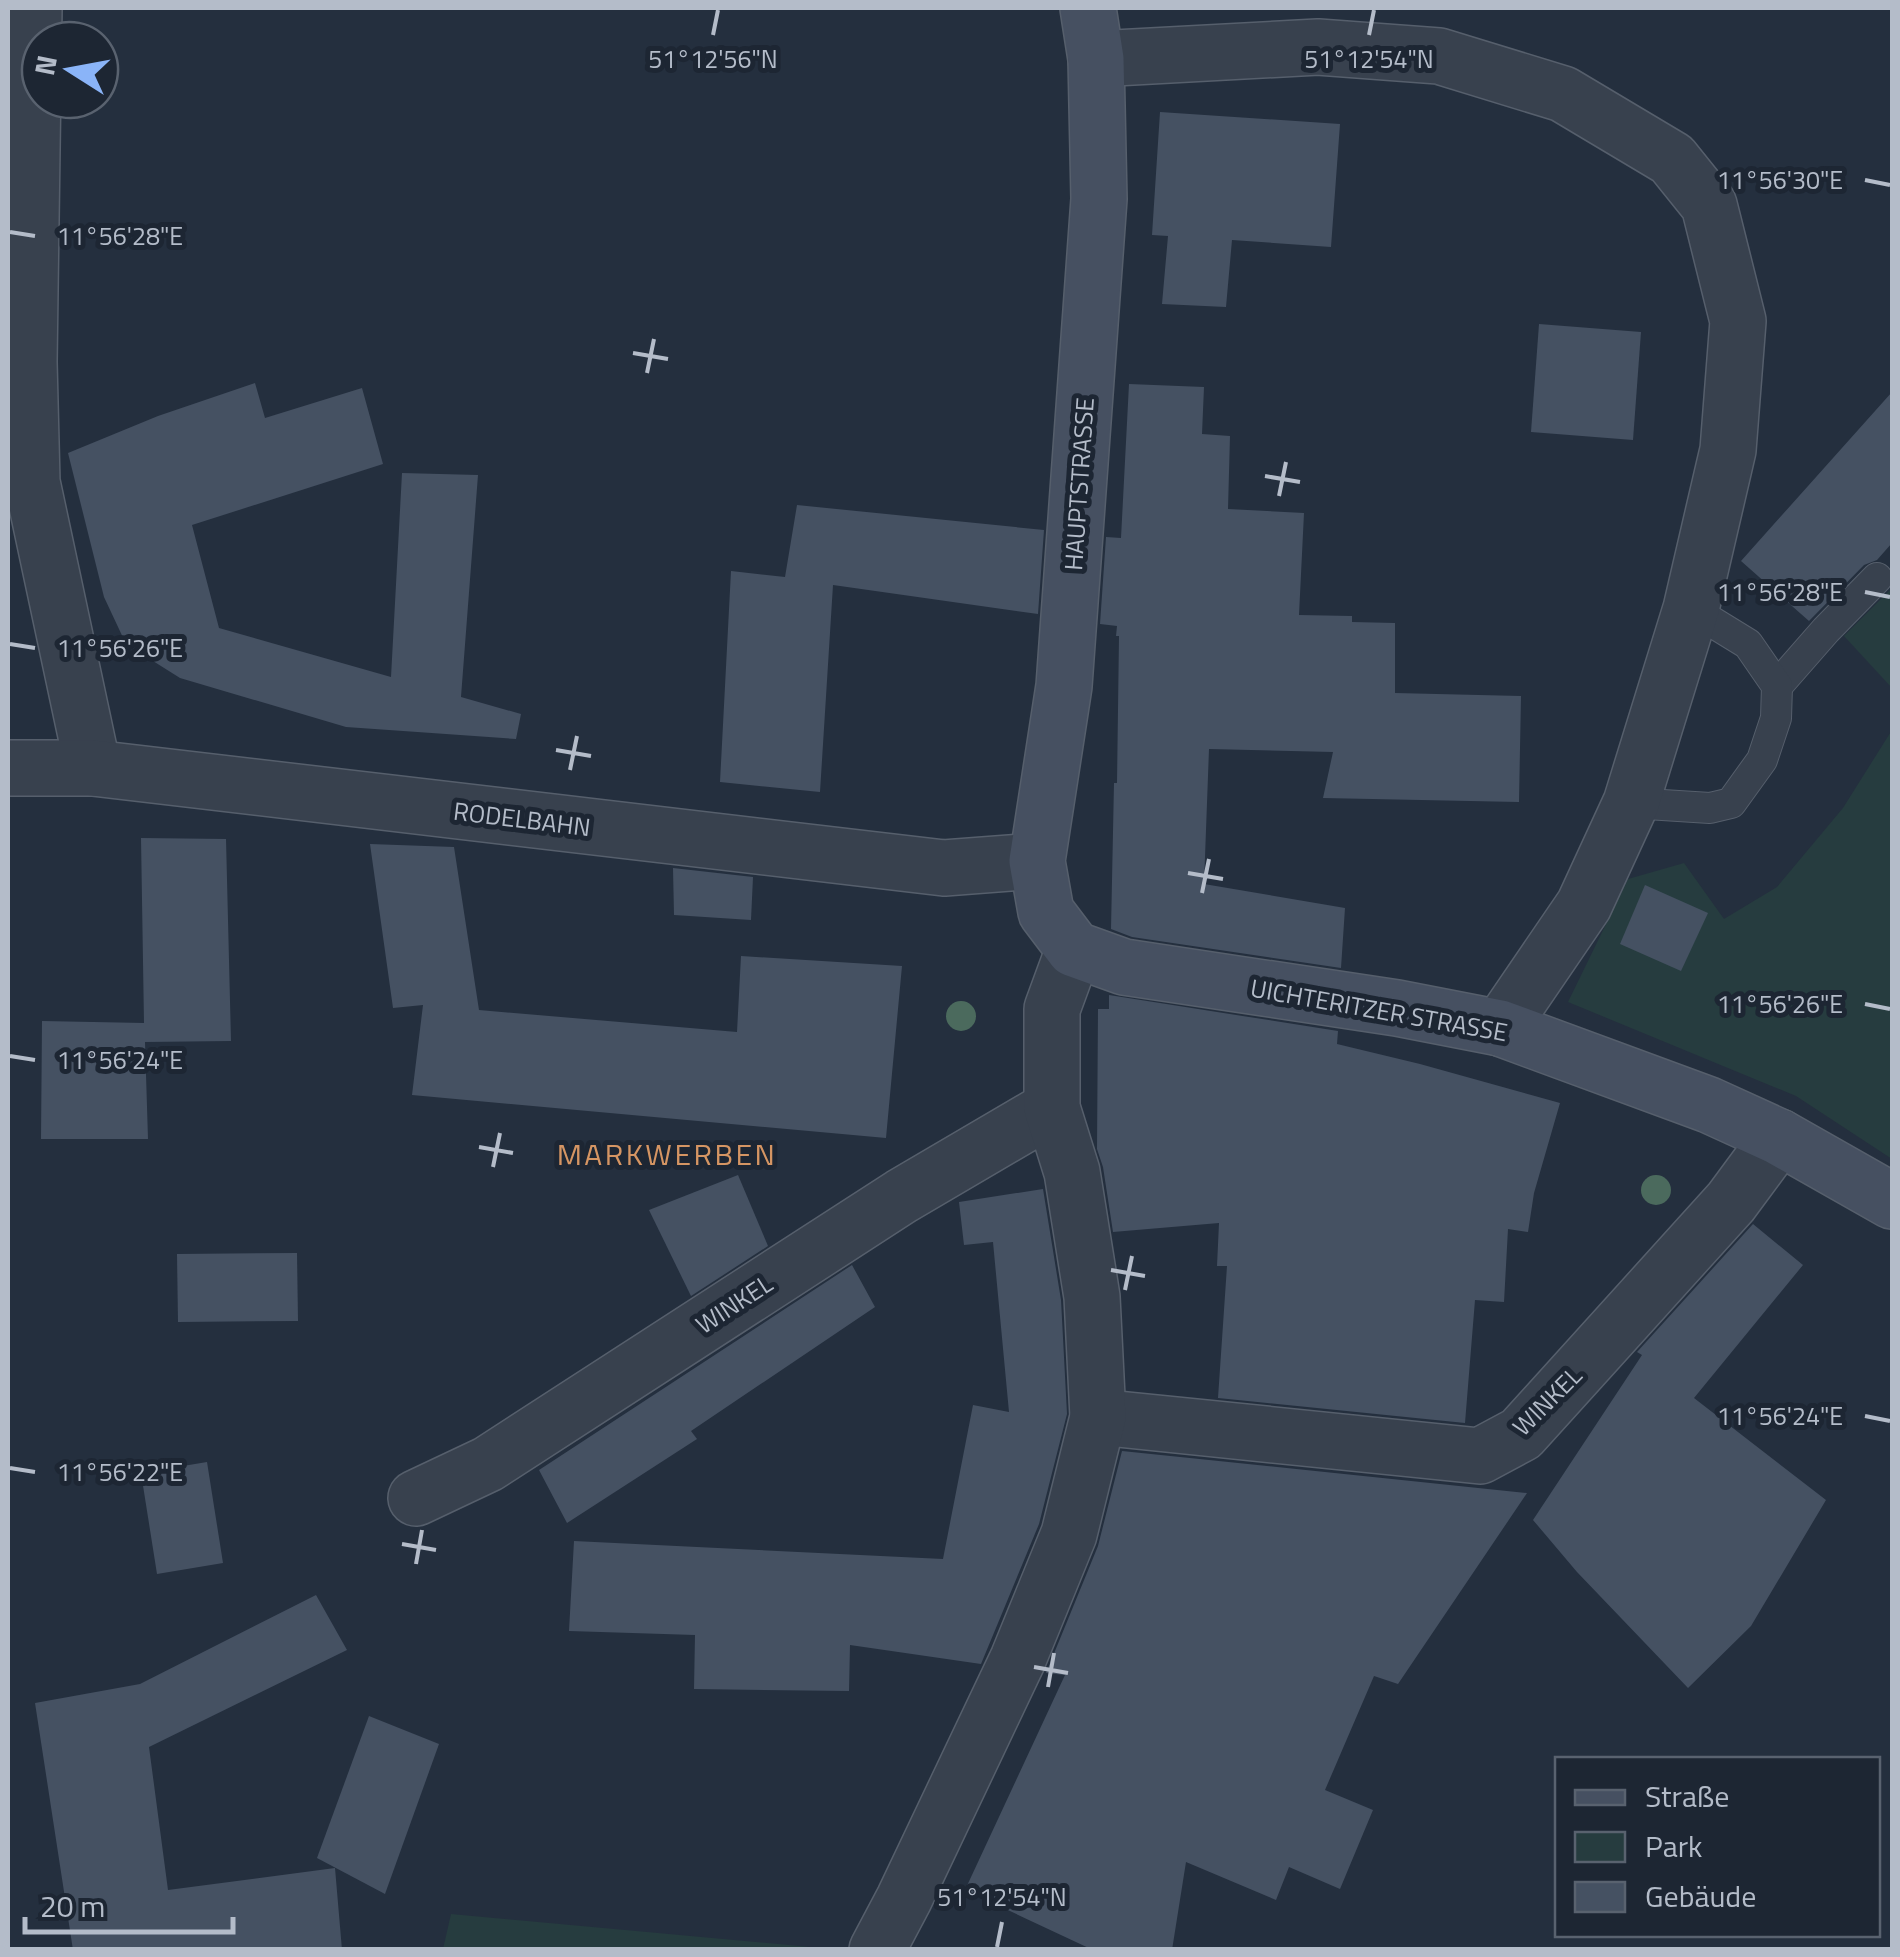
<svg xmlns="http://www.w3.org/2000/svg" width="1900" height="1957" font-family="'Titillium Web',sans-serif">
  <rect width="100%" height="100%" fill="#242f3e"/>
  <g fill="#263c3f">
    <path d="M1892,588V688L1844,636Z"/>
    <path d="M1892,730V1159L1796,1096L1568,1002L1628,879L1684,863L1724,919L1777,887L1843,808Z"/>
    <path d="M451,1914L800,1946L828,1949H443Z"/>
  </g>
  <g fill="#455162">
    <path d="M1160,112L1340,124L1331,247L1232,240L1226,307L1162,304L1168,236L1152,235Z"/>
    <path d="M1539,324L1641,332L1633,440L1531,432Z"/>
    <path d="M255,383L265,418L362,388L383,464L192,525L219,628L391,677L402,473L478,475L461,697L521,714L516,739L346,727L180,678L126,644L104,597L68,453L158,416Z"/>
    <path d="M1129,384L1204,387L1202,434L1230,436L1228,509L1304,513L1299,615L1352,616V622L1395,623V693L1521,696L1519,802L1323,798L1333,752L1209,749L1204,884L1345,908L1341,968L1132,937L1111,929L1114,783H1117L1119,636H1116L1117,626L1100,624L1106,537L1121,538Z"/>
    <path d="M1892,392V543L1877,560L1864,565L1809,621L1741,561Z"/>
    <path d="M797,505L1044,530L1038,614L833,585L820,792L720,782L731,571L785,577Z"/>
    <path d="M141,838L226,839L231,1041L145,1042L148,1139H41L42,1021L144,1023Z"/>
    <path d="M370,844L454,847L479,1010L737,1032L741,956L902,966L886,1138L412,1095L423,1005L393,1008Z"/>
    <path d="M673,868L753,877L751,920L674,915Z"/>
    <path d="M1645,885L1708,913L1681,971L1620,944Z"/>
    <path d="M1109,995L1338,1031L1337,1044L1420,1064L1560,1103L1534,1193L1528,1232L1508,1229L1504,1302L1475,1300L1465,1423L1218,1398L1227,1266H1217L1219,1223L1113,1232L1103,1167L1097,1149L1098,1009H1109Z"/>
    <path d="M738,1175L768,1246L691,1296L649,1210Z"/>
    <path d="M1043,1189L1061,1300L1067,1414L1039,1524L981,1664L850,1645L849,1691L694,1689L695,1635L569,1631L574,1541L943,1559L973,1405L1009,1412L993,1242L964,1245L959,1202Z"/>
    <path d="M1753,1224L1803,1265L1694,1398L1826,1500L1751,1626L1688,1688L1577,1572L1533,1520L1642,1355L1637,1352Z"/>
    <path d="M297,1253L298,1321L178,1322L177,1254Z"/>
    <path d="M852,1265L875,1307L691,1431L697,1439L567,1523L539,1470Z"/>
    <path d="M1122,1451L1527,1493L1398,1684L1374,1676L1325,1790L1373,1810L1340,1889L1289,1867L1276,1900L1186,1862L1172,1950H1093L965,1890L1065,1675L1046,1673L1098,1546Z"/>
    <path d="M207,1462L223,1563L157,1574L141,1473Z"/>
    <path d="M316,1595L347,1650L149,1747L168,1890L335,1868L342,1950H73L35,1703L140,1684Z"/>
    <path d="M369,1716L439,1744L385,1894L317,1858Z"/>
  </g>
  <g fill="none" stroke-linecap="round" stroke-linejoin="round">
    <defs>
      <g id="service">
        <path d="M1777,686L1826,630L1877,578"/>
        <path d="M1631,803L1710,808L1731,803L1762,760L1776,718L1777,686L1748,644L1691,609"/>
      </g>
      <g id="minor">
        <path d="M34,8L29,362L32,482L93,768"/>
        <path d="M1096,59L1318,47L1439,56L1563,94L1672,159L1709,205L1738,321L1728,450L1691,609L1631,803L1584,905L1500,1028"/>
        <path d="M1098,1417L1480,1456L1521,1434L1731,1202L1779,1137"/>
        <path d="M416,1498L488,1464L902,1196L1052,1108"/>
        <path d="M877,1950L904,1899L1018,1659L1069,1534L1098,1417L1092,1297L1072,1172L1052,1108V1009L1074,949"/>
      </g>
      <path id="tertiary" d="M8,768H93L944,868L1037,861"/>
      <path id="secondary" d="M1088,8L1096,59L1099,199L1064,686L1037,861L1046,912L1074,949L1124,967L1397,1008L1500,1028L1709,1105L1779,1137L1892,1201"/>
    </defs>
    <use href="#service" stroke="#565f6c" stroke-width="32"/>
    <use href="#minor" stroke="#565f6c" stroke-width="58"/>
    <use href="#tertiary" stroke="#565f6c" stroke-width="58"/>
    <use href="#secondary" stroke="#565f6c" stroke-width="58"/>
    <use href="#service" stroke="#38414e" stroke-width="30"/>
    <use href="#minor" stroke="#38414e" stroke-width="55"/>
    <use href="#tertiary" stroke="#38414e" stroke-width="55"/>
    <use href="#secondary" stroke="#465061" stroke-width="55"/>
  </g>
  <g fill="#4b6a5d">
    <circle cx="961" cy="1016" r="15"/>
    <circle cx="1656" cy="1190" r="15"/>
  </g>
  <path fill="none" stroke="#b4bcc9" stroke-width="4" d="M713,35L718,10M1369,35L1374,10M1865,180L1890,185M10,232L35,236M633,353L668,359M647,373L654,339M1265,476L1300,482M1279,496L1286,462M1865,592L1890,597M10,644L35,648M556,750L591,756M570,770L577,736M1188,873L1223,879M1202,893L1209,859M1865,1004L1890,1009M10,1056L35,1060M479,1147L513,1153M493,1167L500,1133M1111,1270L1145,1276M1125,1290L1132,1256M1865,1416L1890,1421M10,1468L35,1472M402,1544L436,1550M416,1564L422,1530M1034,1667L1068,1673M1048,1687L1054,1653M997,1947L1002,1922"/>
  <g text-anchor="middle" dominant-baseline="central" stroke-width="10" stroke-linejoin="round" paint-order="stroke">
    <g font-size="25" fill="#b4bcc9" stroke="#1d2633">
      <text transform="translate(1079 484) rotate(-86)">HAUPTSTRASSE</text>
      <text transform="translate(522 819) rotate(7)">RODELBAHN</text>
      <text transform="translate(1379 1010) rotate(10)">UICHTERITZER STRASSE</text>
      <text transform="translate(734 1304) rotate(-33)">WINKEL</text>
      <text transform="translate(1547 1401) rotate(-45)">WINKEL</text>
    </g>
    <g font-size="30" letter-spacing="2.5" fill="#d59563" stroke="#1d2633">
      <text x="667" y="1154">MARKWERBEN</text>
    </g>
  </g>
  <g font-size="25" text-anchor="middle" fill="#b4bcc9" stroke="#1d2633" stroke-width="10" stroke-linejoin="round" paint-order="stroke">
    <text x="713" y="68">51°12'56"N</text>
    <text x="1369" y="68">51°12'54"N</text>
    <text x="1780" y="189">11°56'30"E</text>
    <text x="120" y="245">11°56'28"E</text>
    <text x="1780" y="601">11°56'28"E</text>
    <text x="120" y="657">11°56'26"E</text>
    <text x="1780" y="1013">11°56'26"E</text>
    <text x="120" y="1069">11°56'24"E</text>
    <text x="1780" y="1425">11°56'24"E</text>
    <text x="120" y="1481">11°56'22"E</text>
    <text x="1002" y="1906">51°12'54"N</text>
  </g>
  <rect width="1900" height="1957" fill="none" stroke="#b4bcc9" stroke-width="20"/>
  <rect x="1555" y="1757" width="325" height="180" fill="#1d2633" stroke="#59626f" stroke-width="2.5"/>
  <rect x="1575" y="1790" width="50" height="15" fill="#465061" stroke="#59626f" stroke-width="2.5"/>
  <text x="1645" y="1807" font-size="30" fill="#b4bcc9">Straße</text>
  <rect x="1575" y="1832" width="50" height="30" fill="#263c3f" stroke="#59626f" stroke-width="2.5"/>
  <text x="1645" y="1857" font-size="30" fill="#b4bcc9">Park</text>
  <rect x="1575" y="1882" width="50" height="30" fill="#455162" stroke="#59626f" stroke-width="2.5"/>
  <text x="1645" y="1907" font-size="30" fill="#b4bcc9">Gebäude</text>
  <g transform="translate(70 70) rotate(281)"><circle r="48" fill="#1d2633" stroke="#59626f" stroke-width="2.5"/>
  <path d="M0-8L18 38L0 25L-18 38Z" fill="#8ab4f8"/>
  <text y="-15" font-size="28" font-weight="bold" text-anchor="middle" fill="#b4bcc9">N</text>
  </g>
  <path d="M25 1917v15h208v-15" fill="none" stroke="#b4bcc9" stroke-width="5"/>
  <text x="40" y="1917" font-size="30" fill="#b4bcc9" stroke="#1d2633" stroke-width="8" paint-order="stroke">20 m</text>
</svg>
